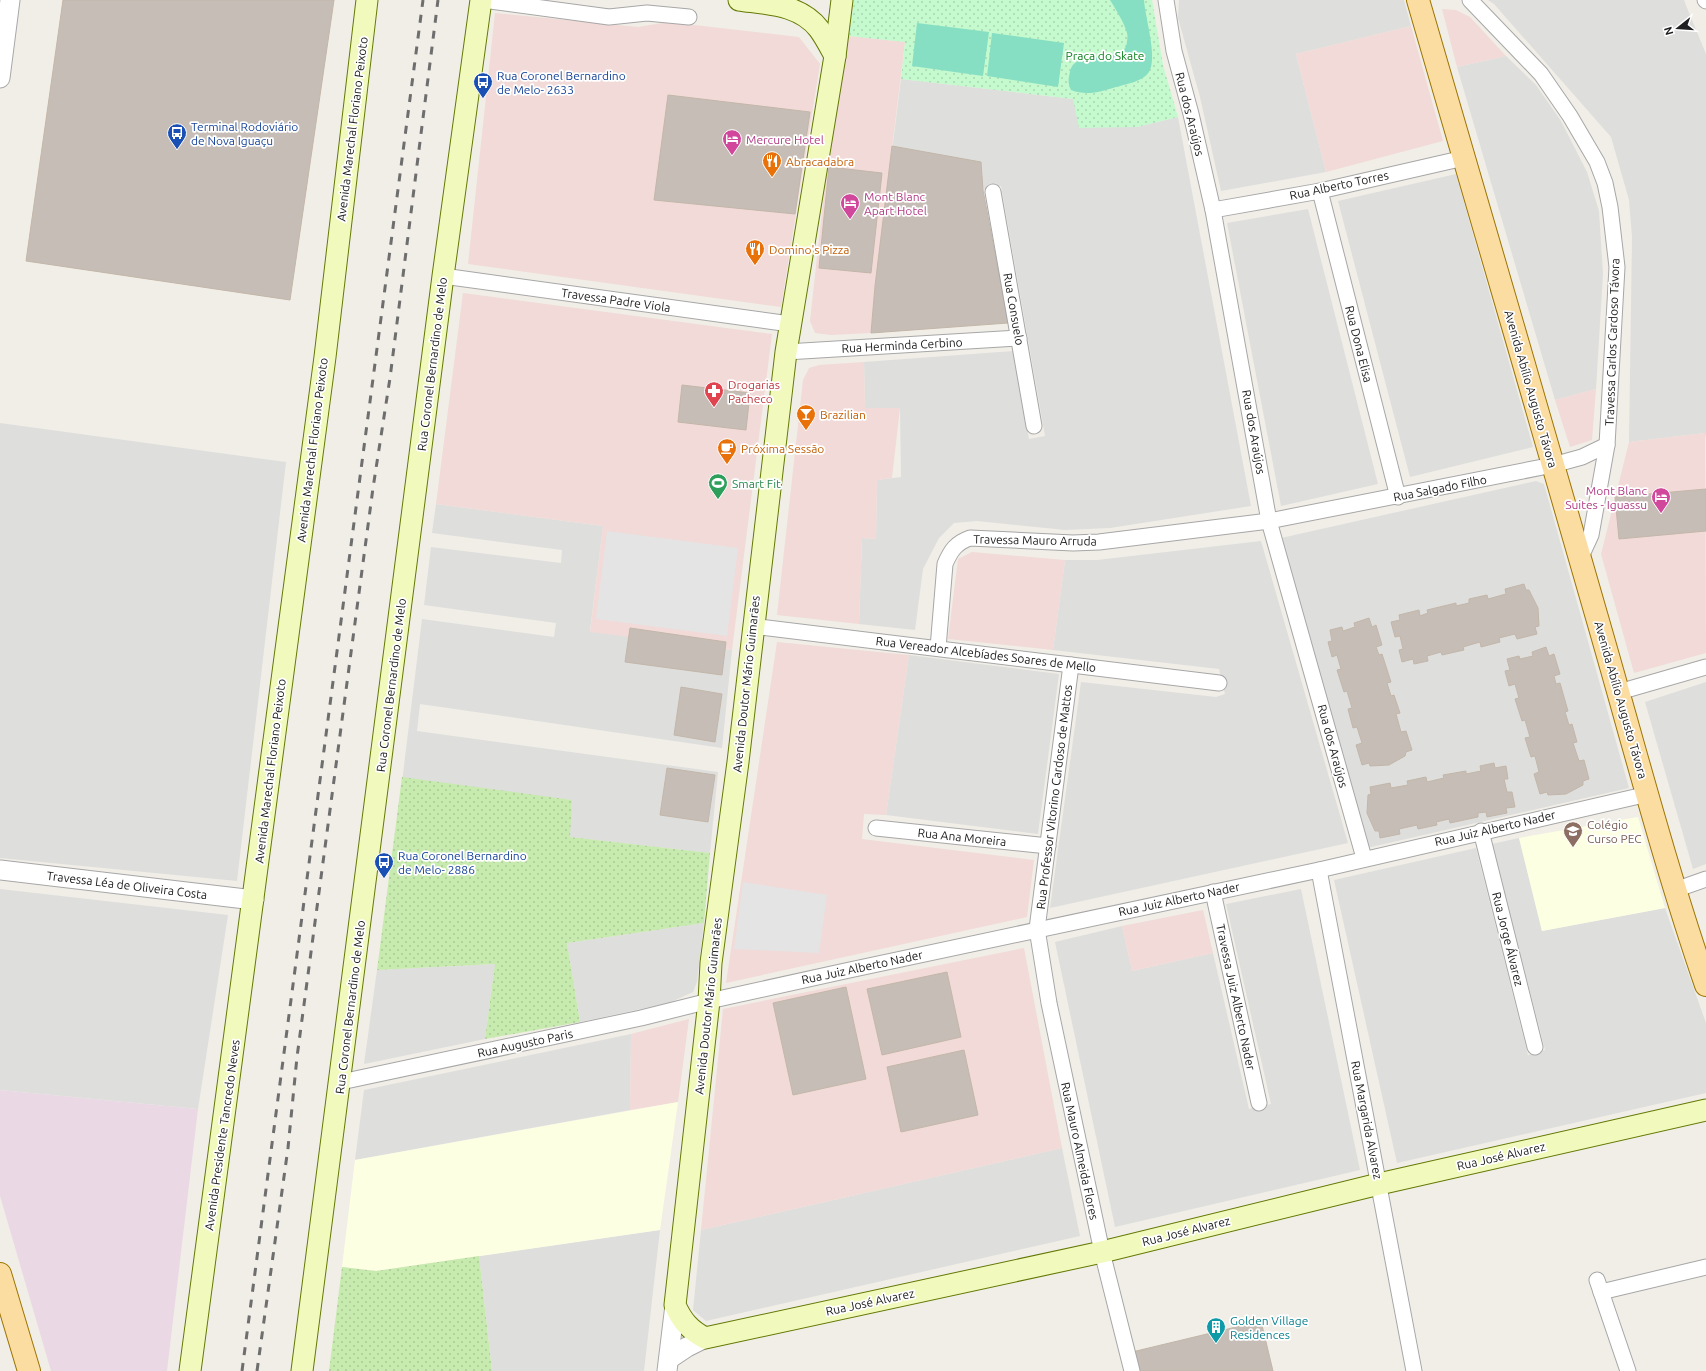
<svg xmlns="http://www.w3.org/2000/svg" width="1706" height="1371" font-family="Ubuntu,sans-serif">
  <defs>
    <pattern id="grass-dots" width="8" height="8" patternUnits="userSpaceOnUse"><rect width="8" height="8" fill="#c7eaae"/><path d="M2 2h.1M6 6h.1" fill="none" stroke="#abc895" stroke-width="1.8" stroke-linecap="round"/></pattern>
    <pattern id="park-dots" width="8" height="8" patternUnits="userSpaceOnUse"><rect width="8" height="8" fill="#c5f9ce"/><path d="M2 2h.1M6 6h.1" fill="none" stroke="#a9d5b1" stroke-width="1.8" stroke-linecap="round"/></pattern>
  </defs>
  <rect width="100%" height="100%" fill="#f1eee7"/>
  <g fill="#dededd">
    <path d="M1179,0H1404L1411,26L1296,54L1326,172L1221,191L1200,97L1178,18Z"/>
    <path d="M1488,0H1684L1685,3L1706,54V439L1705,433L1629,442L1632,237L1629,200L1611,137L1494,4Z"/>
    <path d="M1506,56L1536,85L1561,121L1587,172L1599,211L1603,274L1596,389L1555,400L1457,67Z"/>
    <path d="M901,79L1073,99L1137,127L1178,117L1251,506L1110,528L1065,530L977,521L954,523L939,538L923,569L915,630L859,624L862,538L876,539L877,480L901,477L900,408H865L864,362L1013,351L1029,439L1045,436L1001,186L983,190L871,333L875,286Z"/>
    <path d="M1456,174L1533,447L1410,477L1338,201Z"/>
    <path d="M1308,209L1378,484L1281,506L1227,223Z"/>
    <path d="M0,423L286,462L237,881L0,858Z"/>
    <path d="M1536,481L1544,484L1629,788L1367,848L1281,538Z"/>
    <path d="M436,504L603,526L590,631L732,650L722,748L420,704L417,731L718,772L710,853L569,837L572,800L402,782L422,619L554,637L556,623L424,605L431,547L561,563L562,550L432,533Z"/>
    <path d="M1261,541L1348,843L1050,908L1081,682L1216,697L1225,694L1219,669L1053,650L1065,560H1097Z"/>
    <path d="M909,655L1059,674L1038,834L886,815Z"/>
    <path d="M1706,682V864L1693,869L1645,702Z"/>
    <path d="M1519,838L1542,931L1665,908L1706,1023V1093L1397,1163L1334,880L1476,848L1528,1055L1545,1050L1492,844Z"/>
    <path d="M0,889L228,915L198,1109L0,1090Z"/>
    <path d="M1301,889L1360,1170L1115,1227L1055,942L1122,926L1132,971L1213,953L1249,1109L1271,1104L1226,904Z"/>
    <path d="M704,923L697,982L693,992L669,1003L580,1022L567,943Z"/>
    <path d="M495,964L485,1039L364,1064L377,970Z"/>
    <path d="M631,1034L630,1110L355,1160L364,1090Z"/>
    <path d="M1062,1148L1080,1236L706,1321L693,1310L701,1230Z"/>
    <path d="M660,1230L644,1371H492L479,1256Z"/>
  </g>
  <g fill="#f1dad7">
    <path d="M1442,9L1456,10L1470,17L1506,56L1457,67Z"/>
    <path d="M495,13L638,27L668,22L799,37L820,64L781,307L468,264Z"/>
    <path d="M1411,26L1443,141L1326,172L1296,54Z"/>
    <path d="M849,36L905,42L875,286L871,333L831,335L815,333L810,321L828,157Z"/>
    <path d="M463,293L772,334L732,650L590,632L603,526L436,504Z"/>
    <path d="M864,362L865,408H900L892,478L877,480L876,539L862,538L859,624L777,615L803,380L809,368L819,365Z"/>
    <path d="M1596,389L1592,440L1570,447L1555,400Z"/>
    <path d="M1705,433L1706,653L1634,673L1601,554L1629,442Z"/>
    <path d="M972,552L1065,560L1053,650L948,639L958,559Z"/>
    <path d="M777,642L909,655L886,815L864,814L862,839L1034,860L1027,917L726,983Z"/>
    <path d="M1203,910L1213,953L1132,971L1122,926Z"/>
    <path d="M1024,948L1062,1148L701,1230L723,1009Z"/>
    <path d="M689,1019L678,1102L630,1110L631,1034Z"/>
  </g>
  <path fill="#ead9e5" d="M0,1090L198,1109L167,1371H51L0,1196Z"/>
  <g fill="#fdffe2">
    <path d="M1638,817L1665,908L1542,931L1519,838Z"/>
    <path d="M678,1102L660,1230L376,1271L342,1267L355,1160Z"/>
  </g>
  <g fill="url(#grass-dots)">
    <path d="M402,777L572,800L570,837L710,853L704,923L567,943L580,1022L485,1039L495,964L377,970Z"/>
    <path d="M479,1256L492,1371H329L342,1267L376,1271Z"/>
  </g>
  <path fill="url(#park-dots)" d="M854,0H1152L1163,65L1178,117L1137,127L1079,128L1073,99L901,79L905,42L849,36Z"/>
  <g fill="#86dfc3">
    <path d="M1110,0H1144C1145,17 1158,58 1149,72C1142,82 1126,84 1116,87C1100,92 1087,96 1071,90C1068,83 1068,80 1070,72C1075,46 1124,68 1127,42C1127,40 1128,36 1127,33C1124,22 1116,10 1110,0Z"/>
    <path d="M917,23L989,32L983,76L912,66Z"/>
    <path d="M992,33L1064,43L1058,87L987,76Z"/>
  </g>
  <g fill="#e4e4e4">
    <path d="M607,531L738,548L727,636L596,619Z"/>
    <path d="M743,882L827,895L819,953L734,949Z"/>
  </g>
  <g fill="#c6beb6" stroke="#c3b6a9">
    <path d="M63,0H334L290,300L26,261Z"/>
    <path d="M668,95L810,112L795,214L654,200Z"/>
    <path d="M892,146L981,162L983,190L1008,323L871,333L875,286Z"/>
    <path d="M829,167L882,173L871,273L819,268Z"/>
    <path d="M682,385L750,393L746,430L678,422Z"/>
    <path d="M1706,489V531L1619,539L1615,497Z"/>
    <path d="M1524,584L1526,590H1529L1538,608L1539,626L1535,627L1537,634L1517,639L1515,634L1499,638L1500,642L1481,647L1480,642L1463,647L1464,650L1442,655L1441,652L1427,656L1428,661L1414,664L1413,659L1402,662L1399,650L1403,649L1400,636L1395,637L1391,622L1400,620L1399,615L1419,610L1420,616L1428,613L1427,610L1456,603V606L1469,603V599L1487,595L1488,599L1506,594L1505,589Z"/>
    <path d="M1369,618L1372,627L1376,625L1382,645L1376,647L1379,655L1382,654L1391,682L1387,683L1391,696L1394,695L1400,713L1396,714L1401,732L1406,731L1412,750L1406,752L1405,756L1389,765L1370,766L1369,763L1362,765L1356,745L1362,743L1357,727L1353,728L1348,709L1352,708L1347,691L1344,692L1337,670L1341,669L1337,655L1332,657L1328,642L1332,641L1330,630L1342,627L1343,631L1355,627L1354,623Z"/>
    <path d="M630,628L726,642L722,675L625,662Z"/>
    <path d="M1546,647L1549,656L1554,654L1560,674L1554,676L1556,684L1560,683L1568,711L1565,712L1569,725L1572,724L1577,742L1573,743L1579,761L1584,760L1589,779L1583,781V785L1566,794L1548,795L1547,792L1540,794L1534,774L1539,772L1535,756L1531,757L1525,738L1530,737L1525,720L1522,721L1515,699L1519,698L1515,684L1509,686L1505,671L1510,670L1507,659L1519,656L1520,659L1533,656L1532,652Z"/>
    <path d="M681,687L722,694L715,742L674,735Z"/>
    <path d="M1494,763L1495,768L1506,766L1508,779H1504L1507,792H1512L1515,807L1506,808L1507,813L1487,817L1486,812L1478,813V817L1450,823L1449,819L1436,822L1437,825L1418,829L1417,825L1399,829L1400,834L1380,838L1379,831H1375L1367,813L1368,795L1371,794L1370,787L1390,783L1391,788L1408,785L1407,781L1426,777L1427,782L1444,778L1443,775L1466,771V774L1481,771L1480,766Z"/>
    <path d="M667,768L715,775L708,822L660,815Z"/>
    <path d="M947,972L961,1037L882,1055L867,989Z"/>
    <path d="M846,987L866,1079L793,1095L773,1003Z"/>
    <path d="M964,1050L978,1115L901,1132L887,1067Z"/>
    <path d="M1261,1321L1273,1371H1139L1132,1352Z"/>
  </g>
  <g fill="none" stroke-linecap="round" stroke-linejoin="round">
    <defs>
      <g id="minor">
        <path d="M483,0L609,17L647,13L689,17"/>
        <path d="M1166,0L1174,51L1191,114L1213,210L1269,521L1364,858"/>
        <path d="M1470,0L1541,74L1570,116L1597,162L1605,183L1610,207L1617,267L1607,445L1591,535L1580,559"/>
        <path d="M1705,0L1706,1"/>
        <path d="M1320,191L1398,497"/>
        <path d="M993,192L1034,426"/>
        <path d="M1213,210L1320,191L1464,158"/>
        <path d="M443,276L790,324"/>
        <path d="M786,352L1019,338"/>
        <path d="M752,626L1219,683"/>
        <path d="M938,648L945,564C951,550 956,543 970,538L1073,543L1099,542L1269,521L1553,465L1582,457L1607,445"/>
        <path d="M1071,665L1037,929L1049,1003L1102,1252L1132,1371"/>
        <path d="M1619,692L1706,667"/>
        <path d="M876,828L1048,846"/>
        <path d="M1481,831L1535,1047"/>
        <path d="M1319,870L1414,1371"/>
        <path d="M1675,890L1706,879"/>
        <path d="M1213,892L1259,1103"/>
        <path d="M341,1082L641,1018L709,1001L845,971L1319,870L1648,794"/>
        <path d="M1597,1280L1628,1371"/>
        <path d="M1601,1292L1706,1267"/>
      </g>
      <g id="tertiary">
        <path d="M0,78L10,0"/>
        <path d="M0,870L254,900"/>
        <path d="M669,1359L687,1347L705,1338"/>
        <path d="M667,1371L675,1305"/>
      </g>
      <g id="secondary">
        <path d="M739,0C767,4 800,4 819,29C825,37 830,47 835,56"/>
        <path d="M842,0L835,56L786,352L738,762L711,963L709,1001L675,1305C682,1321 690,1330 705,1338L1102,1252L1379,1184L1706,1110"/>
        <path d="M190,1371L325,357L367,0"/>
        <path d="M302,1371L443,276L481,0"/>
      </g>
      <g id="primary">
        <path d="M1418,0C1478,205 1537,409 1596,614C1632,738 1664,863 1706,985"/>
        <path d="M0,1274L29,1371"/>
      </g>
    </defs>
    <use href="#minor" stroke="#a7a7a7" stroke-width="17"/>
    <use href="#tertiary" stroke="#a7a7a7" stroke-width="21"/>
    <use href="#secondary" stroke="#647905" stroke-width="23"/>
    <use href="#primary" stroke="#9c7501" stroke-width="24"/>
    <use href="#minor" stroke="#fff" stroke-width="15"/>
    <use href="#tertiary" stroke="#fff" stroke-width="19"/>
    <use href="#secondary" stroke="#f2f9bc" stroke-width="21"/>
    <use href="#primary" stroke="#fbdca1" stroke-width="22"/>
    <g stroke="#6e6e6e" stroke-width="3" stroke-dasharray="8 8" stroke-linecap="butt">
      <path d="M242,1371L423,0"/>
      <path d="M257,1371L288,1148L297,1057L373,488L390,378L438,0"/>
    </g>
  </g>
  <defs>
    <symbol id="bus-pin" viewBox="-11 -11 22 30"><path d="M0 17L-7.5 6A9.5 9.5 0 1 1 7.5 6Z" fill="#1a4fb4" stroke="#fff"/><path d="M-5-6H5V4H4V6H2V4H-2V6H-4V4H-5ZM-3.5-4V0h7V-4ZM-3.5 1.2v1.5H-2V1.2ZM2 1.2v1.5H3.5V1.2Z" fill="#fff"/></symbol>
    <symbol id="hotel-pin" viewBox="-11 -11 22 30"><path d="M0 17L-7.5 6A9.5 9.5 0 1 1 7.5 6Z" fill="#d1479c" stroke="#fff"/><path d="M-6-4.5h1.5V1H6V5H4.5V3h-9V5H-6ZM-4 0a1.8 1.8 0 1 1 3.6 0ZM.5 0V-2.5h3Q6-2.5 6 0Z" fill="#fff"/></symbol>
    <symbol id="restaurant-pin" viewBox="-11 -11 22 30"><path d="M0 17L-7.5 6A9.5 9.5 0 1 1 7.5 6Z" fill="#e8710a" stroke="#fff"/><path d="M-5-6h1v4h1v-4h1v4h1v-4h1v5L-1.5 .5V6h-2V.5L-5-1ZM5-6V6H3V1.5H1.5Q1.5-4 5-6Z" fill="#fff"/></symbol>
    <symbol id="pharmacy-pin" viewBox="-11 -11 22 30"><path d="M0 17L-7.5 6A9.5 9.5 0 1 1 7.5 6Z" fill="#e0444e" stroke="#fff"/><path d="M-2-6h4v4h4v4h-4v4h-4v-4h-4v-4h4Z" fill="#fff"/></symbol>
    <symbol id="bar-pin" viewBox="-11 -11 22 30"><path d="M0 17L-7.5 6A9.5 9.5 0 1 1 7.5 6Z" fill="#e8710a" stroke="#fff"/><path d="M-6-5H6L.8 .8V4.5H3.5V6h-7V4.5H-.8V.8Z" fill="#fff"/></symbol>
    <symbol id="cafe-pin" viewBox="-11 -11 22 30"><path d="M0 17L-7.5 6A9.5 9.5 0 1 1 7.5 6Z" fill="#e8710a" stroke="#fff"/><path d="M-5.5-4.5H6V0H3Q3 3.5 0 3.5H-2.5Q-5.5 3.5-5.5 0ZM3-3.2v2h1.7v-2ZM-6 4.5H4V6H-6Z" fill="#fff"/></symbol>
    <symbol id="stadium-pin" viewBox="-11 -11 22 30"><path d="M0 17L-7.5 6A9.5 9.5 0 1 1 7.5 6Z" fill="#2e9e5b" stroke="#fff"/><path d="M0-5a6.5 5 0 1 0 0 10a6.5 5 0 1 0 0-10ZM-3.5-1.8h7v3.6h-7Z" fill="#fff"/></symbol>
    <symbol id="school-pin" viewBox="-11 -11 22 30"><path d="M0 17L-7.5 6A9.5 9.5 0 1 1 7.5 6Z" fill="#8d6e63" stroke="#fff"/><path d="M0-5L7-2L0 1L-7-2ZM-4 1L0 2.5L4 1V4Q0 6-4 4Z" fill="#fff"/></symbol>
    <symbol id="building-pin" viewBox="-11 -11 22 30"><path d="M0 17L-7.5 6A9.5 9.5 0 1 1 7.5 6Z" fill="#0f9aa8" stroke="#fff"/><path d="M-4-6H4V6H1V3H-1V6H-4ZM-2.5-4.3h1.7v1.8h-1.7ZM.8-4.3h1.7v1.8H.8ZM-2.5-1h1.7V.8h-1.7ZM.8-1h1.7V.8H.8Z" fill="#fff"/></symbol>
  </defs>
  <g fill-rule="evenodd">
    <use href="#bus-pin" x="472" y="71" width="22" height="30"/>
    <use href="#bus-pin" x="166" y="122" width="22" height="30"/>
    <use href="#hotel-pin" x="721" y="128" width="22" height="30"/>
    <use href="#restaurant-pin" x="761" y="150" width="22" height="30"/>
    <use href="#hotel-pin" x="839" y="192" width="22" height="30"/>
    <use href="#restaurant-pin" x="744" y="238" width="22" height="30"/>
    <use href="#pharmacy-pin" x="703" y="380" width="22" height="30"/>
    <use href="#bar-pin" x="795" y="403" width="22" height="30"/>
    <use href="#cafe-pin" x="716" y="437" width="22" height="30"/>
    <use href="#stadium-pin" x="707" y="472" width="22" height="30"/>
    <use href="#hotel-pin" x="1650" y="486" width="22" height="30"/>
    <use href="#school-pin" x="1562" y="820" width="22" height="30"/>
    <use href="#bus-pin" x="373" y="851" width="22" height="30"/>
    <use href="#building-pin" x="1205" y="1316" width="22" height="30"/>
  </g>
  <g text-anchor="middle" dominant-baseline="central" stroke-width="3.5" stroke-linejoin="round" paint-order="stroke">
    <g font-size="12" fill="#0c811f" stroke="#fff">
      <text x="1105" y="55">Praça do Skate</text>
    </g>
    <g font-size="12" fill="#164399" stroke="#fff" text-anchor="start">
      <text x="497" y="75">Rua Coronel Bernardino<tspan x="497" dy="14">de Melo- 2633</tspan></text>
      <text x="191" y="126">Terminal Rodoviário<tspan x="191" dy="14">de Nova Iguaçu</tspan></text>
      <text x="398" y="855">Rua Coronel Bernardino<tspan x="398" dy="14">de Melo- 2886</tspan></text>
    </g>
    <g font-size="12" fill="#202020" stroke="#fff">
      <text transform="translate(1190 114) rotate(76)">Rua dos Araújos</text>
      <text transform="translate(352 129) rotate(-83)">Avenida Marechal Floriano Peixoto</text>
      <text transform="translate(1339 185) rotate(-12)">Rua Alberto Torres</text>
      <text transform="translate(616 300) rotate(8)">Travessa Padre Viola</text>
      <text transform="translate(1014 309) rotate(80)">Rua Consuelo</text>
      <text transform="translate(1612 342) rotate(-88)">Travessa Carlos Cardoso Távora</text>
      <text transform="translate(1359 344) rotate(76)">Rua Dona Elisa</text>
      <text transform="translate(902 345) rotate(-3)">Rua Herminda Cerbino</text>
      <text transform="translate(432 364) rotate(-83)">Rua Coronel Bernardino de Melo</text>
      <text transform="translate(1531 389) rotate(74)">Avenida Abílio Augusto Távora</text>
      <text transform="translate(1254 432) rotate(80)">Rua dos Araújos</text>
      <text transform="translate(312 450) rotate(-83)">Avenida Marechal Floriano Peixoto</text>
      <text transform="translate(1440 488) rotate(-11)">Rua Salgado Filho</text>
      <text transform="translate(1035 540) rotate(1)">Travessa Mauro Arruda</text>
      <text transform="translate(986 654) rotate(7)">Rua Vereador Alcebíades Soares de Mello</text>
      <text transform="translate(746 684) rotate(-84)">Avenida Doutor Mário Guimarães</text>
      <text transform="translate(391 685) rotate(-83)">Rua Coronel Bernardino de Melo</text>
      <text transform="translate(1621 700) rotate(74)">Avenida Abílio Augusto Távora</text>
      <text transform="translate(1333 746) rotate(75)">Rua dos Araújos</text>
      <text transform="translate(270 771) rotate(-83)">Avenida Marechal Floriano Peixoto</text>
      <text transform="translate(1054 797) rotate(-83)">Rua Professor Vitorino Cardoso de Mattos</text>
      <text transform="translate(1495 828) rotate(-13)">Rua Juiz Alberto Nader</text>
      <text transform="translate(962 837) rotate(6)">Rua Ana Moreira</text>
      <text transform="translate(127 885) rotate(7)">Travessa Léa de Oliveira Costa</text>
      <text transform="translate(1179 899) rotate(-12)">Rua Juiz Alberto Nader</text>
      <text transform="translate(1508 939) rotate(76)">Rua Jorge Álvarez</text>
      <text transform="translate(862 967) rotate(-12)">Rua Juiz Alberto Nader</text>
      <text transform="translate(1236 997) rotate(78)">Travessa Juiz Alberto Nader</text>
      <text transform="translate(708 1006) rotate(-84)">Avenida Doutor Mário Guimarães</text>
      <text transform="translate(350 1007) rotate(-83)">Rua Coronel Bernardino de Melo</text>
      <text transform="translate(525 1043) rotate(-12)">Rua Augusto Paris</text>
      <text transform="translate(1367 1120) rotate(79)">Rua Margarida Alvarez</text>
      <text transform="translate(222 1135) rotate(-82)">Avenida Presidente Tancredo Neves</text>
      <text transform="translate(1080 1151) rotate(78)">Rua Mauro Almeida Flores</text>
      <text transform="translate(1501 1156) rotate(-13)">Rua José Alvarez</text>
      <text transform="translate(1186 1231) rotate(-14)">Rua José Alvarez</text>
      <text transform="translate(870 1302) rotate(-12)">Rua José Alvarez</text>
    </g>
    <g font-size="12" fill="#b23c85" stroke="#fff" text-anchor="start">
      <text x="746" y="139">Mercure Hotel</text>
      <text x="864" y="196">Mont Blanc<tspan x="864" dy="14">Apart Hotel</tspan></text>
      <text x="1647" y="490" text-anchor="end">Mont Blanc<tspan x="1647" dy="14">Suites - Iguassu</tspan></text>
    </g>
    <g font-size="12" fill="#c56008" stroke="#fff" text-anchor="start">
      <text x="786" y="161">Abracadabra</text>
      <text x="769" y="249">Domino's Pizza</text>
      <text x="820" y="414">Brazilian</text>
      <text x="741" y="448">Próxima Sessão</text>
    </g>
    <g font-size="12" fill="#be3a42" stroke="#fff" text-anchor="start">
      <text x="728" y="384">Drogarias<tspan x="728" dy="14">Pacheco</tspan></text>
    </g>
    <g font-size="12" fill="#27864d" stroke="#fff" text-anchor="start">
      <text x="732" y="483">Smart Fit</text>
    </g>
    <g font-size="12" fill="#785e54" stroke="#fff" text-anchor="start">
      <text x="1587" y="824">Colégio<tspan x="1587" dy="14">Curso PEC</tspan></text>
    </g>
    <g font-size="12" fill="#0d838f" stroke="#fff" text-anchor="start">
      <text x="1230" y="1320">Golden Village<tspan x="1230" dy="14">Residences</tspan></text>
    </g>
  </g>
  <g transform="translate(1678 28) rotate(253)" stroke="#ffffff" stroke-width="3" paint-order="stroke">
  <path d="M0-3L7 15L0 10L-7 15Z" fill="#202020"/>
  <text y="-6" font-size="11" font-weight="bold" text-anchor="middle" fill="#202020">N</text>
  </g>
</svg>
